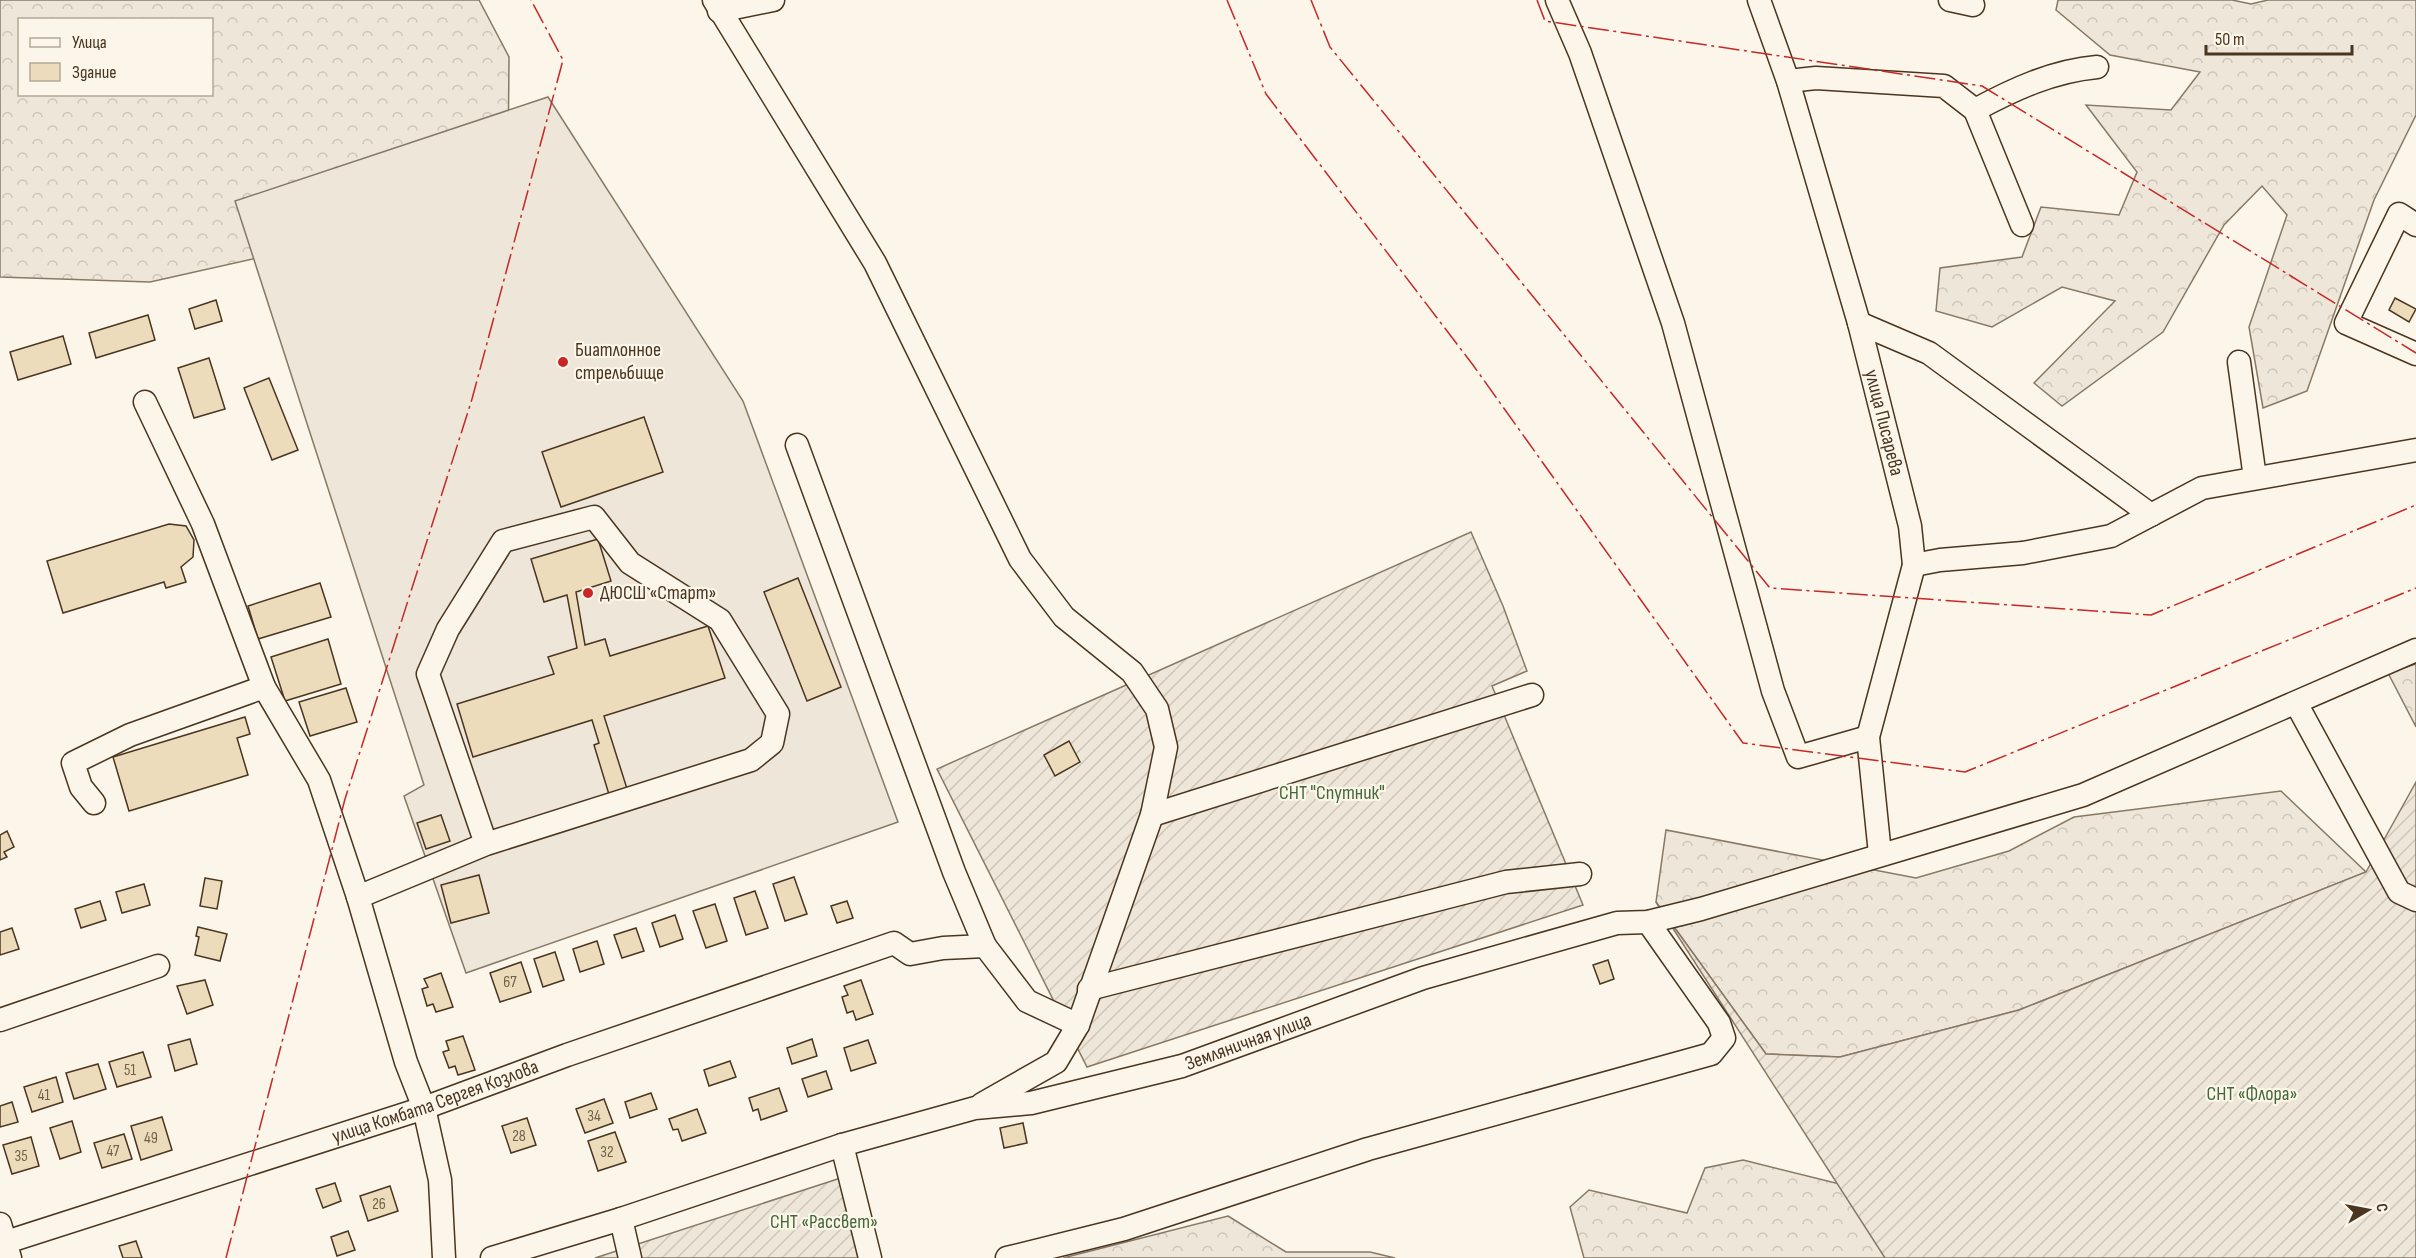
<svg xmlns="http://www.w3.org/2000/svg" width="2416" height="1258" font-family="'Sofia Sans Condensed',sans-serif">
  <defs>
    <pattern id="forest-crowns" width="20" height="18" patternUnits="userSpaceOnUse" patternTransform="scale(1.5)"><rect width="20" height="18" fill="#ede6d9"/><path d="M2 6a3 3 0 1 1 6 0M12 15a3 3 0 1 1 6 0" fill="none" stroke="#cdc6ba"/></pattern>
    <pattern id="garden-furrows" width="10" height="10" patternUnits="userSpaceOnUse" patternTransform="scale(1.5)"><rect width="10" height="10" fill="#ede6d9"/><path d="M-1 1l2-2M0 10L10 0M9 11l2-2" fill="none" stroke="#cdc6ba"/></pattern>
  </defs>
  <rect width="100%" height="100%" fill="#fbf6e9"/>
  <g fill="url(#forest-crowns)" stroke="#887966" stroke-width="1.5" fill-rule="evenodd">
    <path d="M0,0H479L509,57L508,171L392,228L150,282L0,277ZM20,20H212V94H20Z"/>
    <path d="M2058,0H2232L2251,4L2268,0H2416V115L2374,200L2307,391L2263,408L2249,327L2287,215L2262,186L2224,225L2163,332L2062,406L2034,383L2115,301L2062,287L1992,327L1936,311L1940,268L2022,257L2041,207L2119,215L2137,172L2086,105L2171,110L2200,72L2110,55L2056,10Z"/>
    <path d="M2416,664V727L2388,673Z"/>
    <path d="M2281,791L2366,872L2019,1010L1840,1057L1766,1054L1656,902L1666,830L1916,878L2009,851L2074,817Z"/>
    <path d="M1743,1160L1884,1195L2416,1258H1584L1570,1207L1589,1190L1687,1213L1705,1168Z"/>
    <path d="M1228,1216L1286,1252H1370L1395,1258H1063Z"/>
  </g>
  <g fill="url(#garden-furrows)" stroke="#887966" stroke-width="1.5">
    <path d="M1471,532L1503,606L1527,671L1492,686L1583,905L1087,1067L937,769Z"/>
    <path d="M2416,782V1258H1885L1656,902L1766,1054L1840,1057L2019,1010L2366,872Z"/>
    <path d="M853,1174L870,1258H595Z"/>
  </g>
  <path fill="#ede6d9" stroke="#887966" stroke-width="1.5" d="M548,97L743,401L898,822L466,973L404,796L424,785L235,201Z"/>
  <g fill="#ecdcbc" stroke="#4a3520" stroke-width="1.5">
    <path d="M2395,298L2416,309L2409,322L2389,310Z"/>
    <path d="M216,300L222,321L195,329L189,309Z"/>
    <path d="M148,315L155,340L96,358L89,333Z"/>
    <path d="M63,336L71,364L18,380L10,352Z"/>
    <path d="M209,358L225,409L194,418L178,368Z"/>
    <path d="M269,378L298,450L272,460L244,388Z"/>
    <path d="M644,417L663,472L561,507L542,452Z"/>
    <path d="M169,524L186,526L194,540L193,557L181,567L186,582L166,588L164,582L63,613L47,561Z"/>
    <path d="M598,539L611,581L576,592L585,645L605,639L610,656L708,626L725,678L604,716L629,795L611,801L594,745L599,743L592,720L473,757L457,704L554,674L548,657L577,648L567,595L544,602L531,559Z"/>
    <path d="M798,578L841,687L807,701L764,592Z"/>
    <path d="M320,583L331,617L258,639L248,606Z"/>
    <path d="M328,639L341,684L285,701L271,657Z"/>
    <path d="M346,688L357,722L310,736L299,702Z"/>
    <path d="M245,717L250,734L237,738L248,775L129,811L113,757Z"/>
    <path d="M1069,741L1080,762L1055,776L1044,755Z"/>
    <path d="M441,815L450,841L426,849L417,823Z"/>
    <path d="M7,831L14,847L4,852L7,857L0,860V835Z"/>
    <path d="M479,875L489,913L451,923L441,885Z"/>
    <path d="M794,877L807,914L785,921L773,884Z"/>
    <path d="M205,878L222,881L217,909L200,906Z"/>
    <path d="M144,884L150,905L122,913L116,892Z"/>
    <path d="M755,891L768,928L746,935L734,898Z"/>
    <path d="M100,901L106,920L81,928L75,909Z"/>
    <path d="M847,901L853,918L837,923L831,906Z"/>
    <path d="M715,904L727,941L706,948L693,911Z"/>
    <path d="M675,915L683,939L660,947L652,923Z"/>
    <path d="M198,927L227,934L220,961L195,955L199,937L196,936Z"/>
    <path d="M12,928L19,949L0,955V932Z"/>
    <path d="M636,928L644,951L622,958L614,935Z"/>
    <path d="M597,941L604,964L580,972L573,949Z"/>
    <path d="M555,952L564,980L543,987L534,959Z"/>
    <path d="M1608,960L1614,979L1600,984L1593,965Z"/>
    <path d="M521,962L531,992L500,1002L490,973Z"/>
    <path d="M441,973L453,1007L436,1012L433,1004L427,1006L422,989L428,987L424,979Z"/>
    <path d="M205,980L213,1005L187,1014L177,986Z"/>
    <path d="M861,980L873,1014L856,1020L853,1011L847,1013L842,997L848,995L844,986Z"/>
    <path d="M463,1036L475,1070L458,1075L455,1066L449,1068L443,1052L449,1050L446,1041Z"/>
    <path d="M190,1039L197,1064L175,1071L168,1045Z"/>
    <path d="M812,1039L817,1056L792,1064L787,1048Z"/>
    <path d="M868,1040L876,1063L851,1071L844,1048Z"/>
    <path d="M143,1052L151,1077L117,1087L109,1062Z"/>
    <path d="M730,1061L736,1077L709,1086L704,1070Z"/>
    <path d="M98,1064L106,1089L74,1099L66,1073Z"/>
    <path d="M826,1071L832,1089L808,1097L802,1079Z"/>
    <path d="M56,1077L63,1102L32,1112L24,1087Z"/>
    <path d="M779,1088L787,1111L761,1120L758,1109L753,1111L749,1098Z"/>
    <path d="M651,1093L657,1109L630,1118L625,1102Z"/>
    <path d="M604,1099L613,1123L585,1133L576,1109Z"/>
    <path d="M12,1102L18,1122L0,1127V1106Z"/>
    <path d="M697,1109L706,1133L682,1141L678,1129L673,1130L669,1119Z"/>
    <path d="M162,1117L172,1150L141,1160L131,1126Z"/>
    <path d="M527,1118L536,1145L511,1153L502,1126Z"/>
    <path d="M72,1121L81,1152L60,1159L50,1128Z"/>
    <path d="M1023,1123L1027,1143L1004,1148L1000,1128Z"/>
    <path d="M615,1132L626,1162L598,1171L588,1141Z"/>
    <path d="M124,1134L132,1159L102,1168L94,1143Z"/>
    <path d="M31,1137L39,1166L12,1174L3,1145Z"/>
    <path d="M335,1183L341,1201L323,1208L316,1189Z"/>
    <path d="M390,1186L398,1211L368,1221L360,1196Z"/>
    <path d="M348,1231L355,1250L337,1256L331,1237Z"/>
    <path d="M136,1241L142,1258H123L119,1246Z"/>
  </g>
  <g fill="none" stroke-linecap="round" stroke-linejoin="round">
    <defs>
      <g id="minor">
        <path d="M714,0L875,263L1020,559L1064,617L1132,672L1157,709L1166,747L1152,815L1078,1025L1056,1062L982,1104"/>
        <path d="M1557,0L1580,53L1673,323L1773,691L1798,757L1868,737"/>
        <path id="s1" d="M1759,0L1788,81L1859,323L1910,526L1914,565L1868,737L1880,854"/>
        <path d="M1950,0L1973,5"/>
        <path d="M719,11L773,0"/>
        <path d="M1788,81L1816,78L1944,86L1975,110C2014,89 2053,71 2097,67"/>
        <path d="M1975,110L2022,225"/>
        <path d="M2416,225L2399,214L2346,323L2416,354"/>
        <path d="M1859,323L1929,353L2151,515"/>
        <path d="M2239,362L2255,478"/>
        <path d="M145,402L203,524L264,687L319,780L358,897L406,1062L424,1108L440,1180L444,1258"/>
        <path d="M797,445L954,872L985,946L1027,1001L1078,1025"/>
        <path d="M1914,565L1940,560L2023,553L2111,536L2202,488L2416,450"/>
        <path d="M2296,703L2399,892L2416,900"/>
        <path d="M94,803L81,787L73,763L130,735L264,687"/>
        <path d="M1152,815L1532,695"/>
        <path d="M358,897L486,844L428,674L448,629L503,541L594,517L630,563L720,620L778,714L772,743L751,760L486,844"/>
        <path d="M1089,989L1506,882L1580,874"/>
        <path d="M0,1020L158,966"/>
        <path d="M842,1145L870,1258"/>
        <path d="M621,1219L630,1258"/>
        <path d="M0,1224L10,1258"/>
        <path id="s2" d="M0,1244L424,1108L567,1055L894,943L910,954L943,948L985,946"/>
        <path id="s3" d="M492,1258L621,1219L842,1145L975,1108L1031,1103L1182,1066L1423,978L1617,923L1648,922L1701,909L2083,795L2416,650"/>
        <path d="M1007,1258L1124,1229L1368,1149L1711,1054L1724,1038L1719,1023L1648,922"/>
      </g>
    </defs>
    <use href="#minor" stroke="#4a3520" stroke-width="25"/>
    <use href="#minor" stroke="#fbf6e9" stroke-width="22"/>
    <g stroke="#c62828" stroke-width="1.5" stroke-dasharray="21 4.5 3 4.5" stroke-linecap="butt">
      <path d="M1227,0L1266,94L1473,365L1743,743L1965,772L2416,588"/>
      <path d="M1311,0L1330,47L1770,588L2151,615L2416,505"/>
      <path d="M1537,0L1545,21L1982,86L2416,353"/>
      <path d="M226,1258L345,799L472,399L563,60L531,0"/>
    </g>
  </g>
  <g fill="#c62828" stroke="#fbf6e9" stroke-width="2">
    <circle cx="563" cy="362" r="6"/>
    <circle cx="588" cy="593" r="6"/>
  </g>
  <g text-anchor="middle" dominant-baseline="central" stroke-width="4.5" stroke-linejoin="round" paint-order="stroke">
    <g font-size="16" fill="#725f47">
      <text x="510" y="982">67</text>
      <text x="130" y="1070">51</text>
      <text x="44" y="1095">41</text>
      <text x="594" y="1116">34</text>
      <text x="519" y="1136">28</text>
      <text x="151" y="1138">49</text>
      <text x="113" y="1151">47</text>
      <text x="607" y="1152">32</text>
      <text x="21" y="1156">35</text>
      <text x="379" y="1204">26</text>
    </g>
    <g font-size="20" fill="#4a3520" stroke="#fbf6e9" text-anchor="start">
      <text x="575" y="350">Биатлонное<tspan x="575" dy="23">стрельбище</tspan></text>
      <text x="600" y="593">ДЮСШ «Старт»</text>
    </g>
    <g font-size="20" fill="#4a3520" stroke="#fbf6e9">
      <text stroke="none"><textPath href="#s1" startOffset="441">улица Писарева</textPath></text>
      <text stroke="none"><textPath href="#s3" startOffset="788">Земляничная улица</textPath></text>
      <text stroke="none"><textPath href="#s2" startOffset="458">улица Комбата Сергея Козлова</textPath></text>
    </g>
    <g font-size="20" fill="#436837" stroke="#fbf6e9">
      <text x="1332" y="793">СНТ "Спутник"</text>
      <text x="2252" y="1094">СНТ «Флора»</text>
      <text x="824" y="1222">СНТ «Рассвет»</text>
    </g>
  </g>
  <rect x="18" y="18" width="195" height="78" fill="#fbf6e9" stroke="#b4a999" stroke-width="1.5"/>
  <rect x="30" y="38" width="30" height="9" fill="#fbf6e9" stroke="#b4a999" stroke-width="1.5"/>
  <text x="72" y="48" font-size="18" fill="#4a3520">Улица</text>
  <rect x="30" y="63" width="30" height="18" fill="#ecdcbc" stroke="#b4a999" stroke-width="1.5"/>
  <text x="72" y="78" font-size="18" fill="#4a3520">Здание</text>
  <g transform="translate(2368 1210) rotate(80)" stroke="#fbf6e9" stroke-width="4.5" paint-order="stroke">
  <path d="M0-4.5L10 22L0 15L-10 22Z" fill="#4a3520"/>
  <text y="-9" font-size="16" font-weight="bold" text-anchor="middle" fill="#4a3520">С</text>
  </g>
  <path d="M2206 45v9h146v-9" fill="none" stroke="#4a3520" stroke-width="3"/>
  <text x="2215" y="45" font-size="18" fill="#4a3520" stroke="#fbf6e9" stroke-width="4.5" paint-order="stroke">50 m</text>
</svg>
